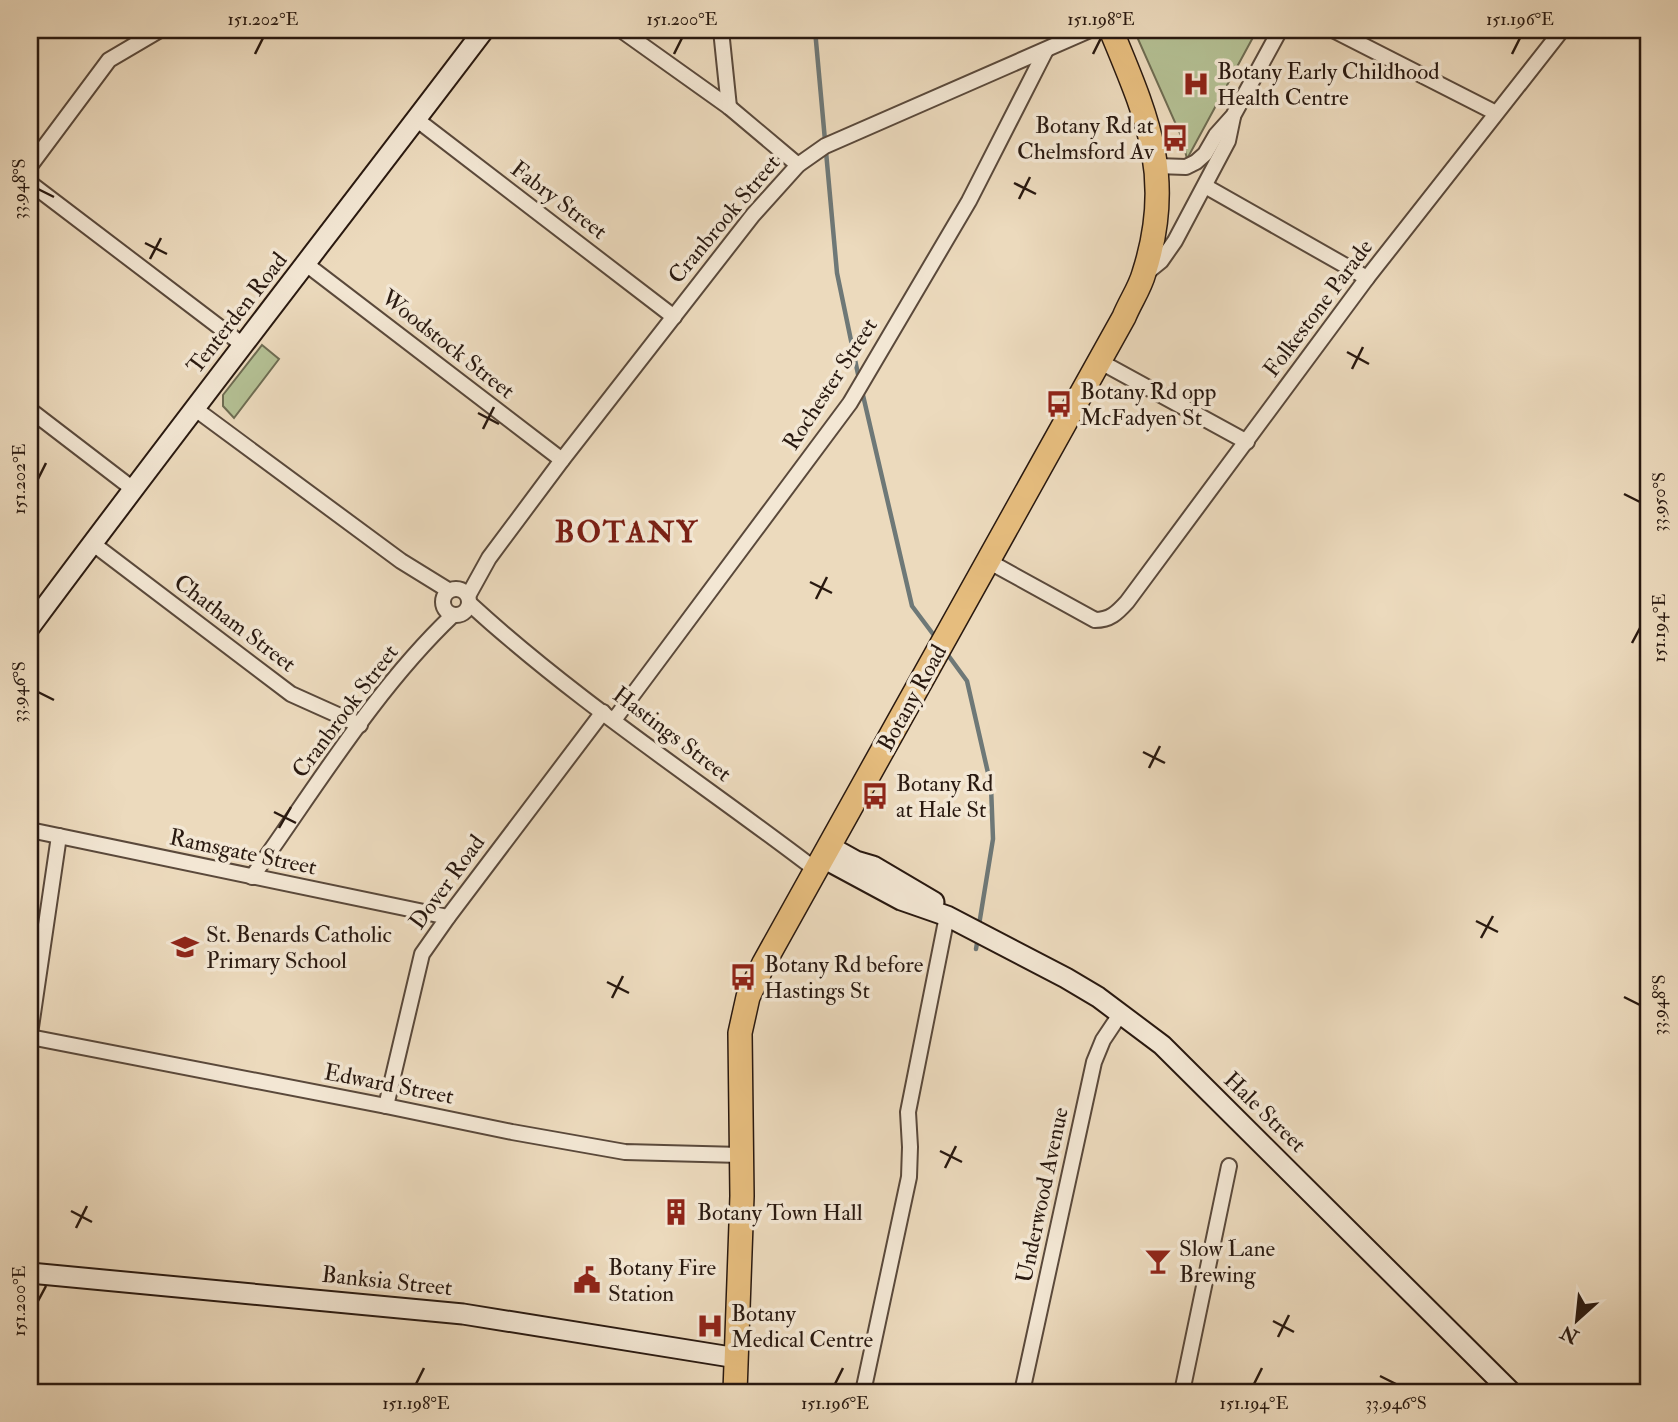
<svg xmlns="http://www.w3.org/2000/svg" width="1678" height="1422" font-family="'IM FELL Double Pica',serif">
  <rect width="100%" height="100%" fill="#ecdabd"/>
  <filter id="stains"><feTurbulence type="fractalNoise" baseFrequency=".00286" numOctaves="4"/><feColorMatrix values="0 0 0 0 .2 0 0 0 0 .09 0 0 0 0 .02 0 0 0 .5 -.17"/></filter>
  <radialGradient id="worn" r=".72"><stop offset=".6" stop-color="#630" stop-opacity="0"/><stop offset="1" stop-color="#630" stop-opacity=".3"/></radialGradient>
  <g fill="#b4c094" stroke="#6e6c52" stroke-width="2">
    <path d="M1134,30H1257L1187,159L1182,138Z"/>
    <path d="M262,345L279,359L234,418L223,406V395Z"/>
  </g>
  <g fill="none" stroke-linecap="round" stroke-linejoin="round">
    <g stroke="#6e7877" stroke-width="4.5">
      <path d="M815,30L837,273L859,379"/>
      <path d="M862,391L912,606L936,638"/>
      <path d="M945,651L967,681L991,786L993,839L979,925"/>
      <path d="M976,949L978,937"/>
    </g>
    <defs>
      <g id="street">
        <path d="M621,30L729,107L798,165"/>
        <path d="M721,30L729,107"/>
        <path d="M1333,30L1496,113"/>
        <path d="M416,119L674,317"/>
        <path d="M30,166L109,60L160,30"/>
        <path d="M1157,166L1186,167L1196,162L1205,154L1216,135L1233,116L1280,30"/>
        <path d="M30,183L243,345"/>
        <path d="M1205,186L1367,278"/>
        <path d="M306,264L562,460"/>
        <path d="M1145,274L1161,261L1175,241L1228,141L1233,117"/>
        <path d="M1099,361L1247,442"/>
        <path d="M194,408L401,561L448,590"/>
        <path d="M30,410L133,489"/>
        <path d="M92,543L291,694L360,725"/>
        <path d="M988,561L1095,620C1110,620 1117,613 1127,602L1367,278L1562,30"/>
        <circle cx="456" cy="602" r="13"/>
        <path d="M468,596L489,558L562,460L753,215L798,165L825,146L1090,30"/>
        <path d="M469,603C577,702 701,782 816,870"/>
        <path d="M614,720L850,403L969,201L1046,50"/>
        <path d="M30,830L448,917"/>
        <path d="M252,877C315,789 375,689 453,615"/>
        <path d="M30,1034L59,836"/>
        <path d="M30,1037L386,1106L512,1132L625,1152L741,1155"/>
        <path d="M386,1106L422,954L448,917L603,712"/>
        <path d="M863,1392L909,1177L910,1147L908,1112L947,916"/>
        <path d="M1022,1392L1094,1062L1103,1040L1121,1013"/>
        <path d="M1182,1392L1229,1166"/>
      </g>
      <g id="secondary">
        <path d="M30,627C179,426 333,229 484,30"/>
        <path d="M838,851L856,861L873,866L934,902"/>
        <path d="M823,858L901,900L947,916L1066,978L1098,997L1162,1045L1511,1392"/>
        <path d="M30,1273L463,1314L737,1358"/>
      </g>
      <path id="primary" d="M735,1392L742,1196L740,1033L748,997L764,963L1124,317C1130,302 1140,288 1144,273C1175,177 1147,117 1111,30"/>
    </defs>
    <use href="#street" stroke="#5a493b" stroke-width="18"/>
    <use href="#secondary" stroke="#291910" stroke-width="23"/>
    <use href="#primary" stroke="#291910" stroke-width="26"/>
    <use href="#street" stroke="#f3e7d4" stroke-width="14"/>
    <use href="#secondary" stroke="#f3e7d4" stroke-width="19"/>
    <use href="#primary" stroke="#e6bd7e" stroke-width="23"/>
  </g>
  <path fill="none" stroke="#291910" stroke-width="2.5" d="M255,54L263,38M674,54L682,38M1093,54L1101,38M1512,54L1520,38M1014,183L1036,194M38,189L54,197M1019,199L1030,177M145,243L167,254M150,259L161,238M1347,352L1369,364M1352,369L1363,347M478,413L499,424M483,429L494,407M38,479L46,463M1624,494L1640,502M810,582L832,593M816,599L827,577M1632,643L1640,628M38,692L54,700M1143,752L1165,763M1149,768L1160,746M274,812L296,823M279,828L291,807M1476,921L1498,932M1481,938L1493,916M607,982L629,993M1624,997L1640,1005M612,998L623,976M940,1151L962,1162M945,1168L956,1146M71,1211L92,1222M76,1228L87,1206M38,1301L46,1286M1273,1321L1294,1332M1278,1337L1289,1315M1380,1376L1396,1384M416,1384L424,1368M835,1384L843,1368M1254,1384L1262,1368"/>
  <defs>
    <symbol id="hospital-bare" viewBox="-9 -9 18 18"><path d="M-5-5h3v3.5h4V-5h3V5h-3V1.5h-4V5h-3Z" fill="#8f2418" stroke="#f3e7d4" stroke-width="2.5" paint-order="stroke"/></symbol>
    <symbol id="bus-bare" viewBox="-9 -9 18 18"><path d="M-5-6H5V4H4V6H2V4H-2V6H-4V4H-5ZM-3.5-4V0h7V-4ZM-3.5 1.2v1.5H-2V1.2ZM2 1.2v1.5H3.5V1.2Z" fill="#8f2418" stroke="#f3e7d4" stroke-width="2.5" paint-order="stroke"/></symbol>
    <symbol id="school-bare" viewBox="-9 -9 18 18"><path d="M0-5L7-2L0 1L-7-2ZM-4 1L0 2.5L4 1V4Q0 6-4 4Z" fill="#8f2418" stroke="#f3e7d4" stroke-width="2.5" paint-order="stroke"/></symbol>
    <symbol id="building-bare" viewBox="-9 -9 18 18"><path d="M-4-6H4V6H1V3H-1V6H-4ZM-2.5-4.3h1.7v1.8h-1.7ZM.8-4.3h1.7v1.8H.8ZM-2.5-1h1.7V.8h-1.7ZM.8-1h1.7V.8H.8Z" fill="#8f2418" stroke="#f3e7d4" stroke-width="2.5" paint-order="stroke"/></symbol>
    <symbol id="bar-bare" viewBox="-9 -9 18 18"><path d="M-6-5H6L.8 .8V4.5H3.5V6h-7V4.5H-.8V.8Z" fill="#8f2418" stroke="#f3e7d4" stroke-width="2.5" paint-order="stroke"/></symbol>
    <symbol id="civic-bare" viewBox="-9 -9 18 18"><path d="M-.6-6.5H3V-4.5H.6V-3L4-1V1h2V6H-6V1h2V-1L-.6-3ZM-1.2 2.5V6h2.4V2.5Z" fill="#8f2418" stroke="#f3e7d4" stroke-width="2.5" paint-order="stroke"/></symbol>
  </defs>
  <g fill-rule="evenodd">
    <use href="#hospital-bare" x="1177" y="65" width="38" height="38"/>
    <use href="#bus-bare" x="1156" y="119" width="38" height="38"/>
    <use href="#bus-bare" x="1040" y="385" width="38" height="38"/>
    <use href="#bus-bare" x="856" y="777" width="38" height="38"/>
    <use href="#school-bare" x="166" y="928" width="38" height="38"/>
    <use href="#bus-bare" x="724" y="958" width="38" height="38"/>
    <use href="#building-bare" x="657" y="1193" width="38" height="38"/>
    <use href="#bar-bare" x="1139" y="1242" width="38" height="38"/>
    <use href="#civic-bare" x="568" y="1261" width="38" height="38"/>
    <use href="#hospital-bare" x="691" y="1307" width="38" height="38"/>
  </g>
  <g text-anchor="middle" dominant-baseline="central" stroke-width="7" stroke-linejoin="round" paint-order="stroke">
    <g font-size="23" fill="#291910" stroke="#f3e7d4" text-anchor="start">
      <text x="1217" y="71">Botany Early Childhood<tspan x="1217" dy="26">Health Centre</tspan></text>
      <text x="1154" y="125" text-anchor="end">Botany Rd at<tspan x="1154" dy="26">Chelmsford Av</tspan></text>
      <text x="1080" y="391">Botany Rd opp<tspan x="1080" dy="26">McFadyen St</tspan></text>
      <text x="896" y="783">Botany Rd<tspan x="896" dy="26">at Hale St</tspan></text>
      <text x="206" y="934">St. Benards Catholic<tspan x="206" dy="26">Primary School</tspan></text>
      <text x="764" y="964">Botany Rd before<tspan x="764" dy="26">Hastings St</tspan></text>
      <text x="697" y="1212">Botany Town Hall</text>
      <text x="1179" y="1248">Slow Lane<tspan x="1179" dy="26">Brewing</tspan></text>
      <text x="608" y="1267">Botany Fire<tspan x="608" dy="26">Station</tspan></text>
      <text x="731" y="1313">Botany<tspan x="731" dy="26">Medical Centre</tspan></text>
    </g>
    <g font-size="23" fill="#291910" stroke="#f3e7d4">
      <text transform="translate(559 200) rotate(37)">Fabry Street</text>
      <text transform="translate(724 219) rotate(-50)">Cranbrook Street</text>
      <text transform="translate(1318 308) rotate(-53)">Folkestone Parade</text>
      <text transform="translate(237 313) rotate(-52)">Tenterden Road</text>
      <text transform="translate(448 344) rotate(38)">Woodstock Street</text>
      <text transform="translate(830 384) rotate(-57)">Rochester Street</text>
      <text transform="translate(235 623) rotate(37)">Chatham Street</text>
      <text transform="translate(912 698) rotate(-61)">Botany Road</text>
      <text transform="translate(345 711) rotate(-53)">Cranbrook Street</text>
      <text transform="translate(672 734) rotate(37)">Hastings Street</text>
      <text transform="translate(243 852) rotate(12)">Ramsgate Street</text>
      <text transform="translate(447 882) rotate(-54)">Dover Road</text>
      <text transform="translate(389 1084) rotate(11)">Edward Street</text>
      <text transform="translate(1265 1112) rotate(44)">Hale Street</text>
      <text transform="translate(1042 1195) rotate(-78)">Underwood Avenue</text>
      <text transform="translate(387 1281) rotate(6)">Banksia Street</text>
    </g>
    <g font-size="30" font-weight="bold" letter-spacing="2" fill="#7a1f14" stroke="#f3e7d4">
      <text x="627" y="532">BOTANY</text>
    </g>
  </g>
  <rect width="1678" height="1422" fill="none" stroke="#ecdabd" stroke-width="77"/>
  <g transform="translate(1577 1320) rotate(207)" stroke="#f3e7d4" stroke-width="5" paint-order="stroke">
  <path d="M0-5L12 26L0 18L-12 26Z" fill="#291910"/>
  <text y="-10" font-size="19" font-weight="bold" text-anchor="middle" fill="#291910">N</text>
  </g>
  <rect x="38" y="38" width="1602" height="1346" fill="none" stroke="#291910" stroke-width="2.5"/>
  <g font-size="18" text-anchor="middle" fill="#291910">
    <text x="263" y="25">151.202°E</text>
    <text x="682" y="25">151.200°E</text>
    <text x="1101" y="25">151.198°E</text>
    <text x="1520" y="25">151.196°E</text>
    <text transform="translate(19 189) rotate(-90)" y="6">33.948°S</text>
    <text transform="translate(19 479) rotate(-90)" y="6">151.202°E</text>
    <text transform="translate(1659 502) rotate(-90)" y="6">33.950°S</text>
    <text transform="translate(1659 628) rotate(-90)" y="6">151.194°E</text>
    <text transform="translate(19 692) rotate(-90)" y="6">33.946°S</text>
    <text transform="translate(1659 1005) rotate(-90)" y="6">33.948°S</text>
    <text transform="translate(19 1301) rotate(-90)" y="6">151.200°E</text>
    <text x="416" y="1409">151.198°E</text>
    <text x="835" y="1409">151.196°E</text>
    <text x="1254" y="1409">151.194°E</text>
    <text x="1396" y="1409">33.946°S</text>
  </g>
  <rect width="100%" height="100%" filter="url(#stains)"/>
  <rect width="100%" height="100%" fill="url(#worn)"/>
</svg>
